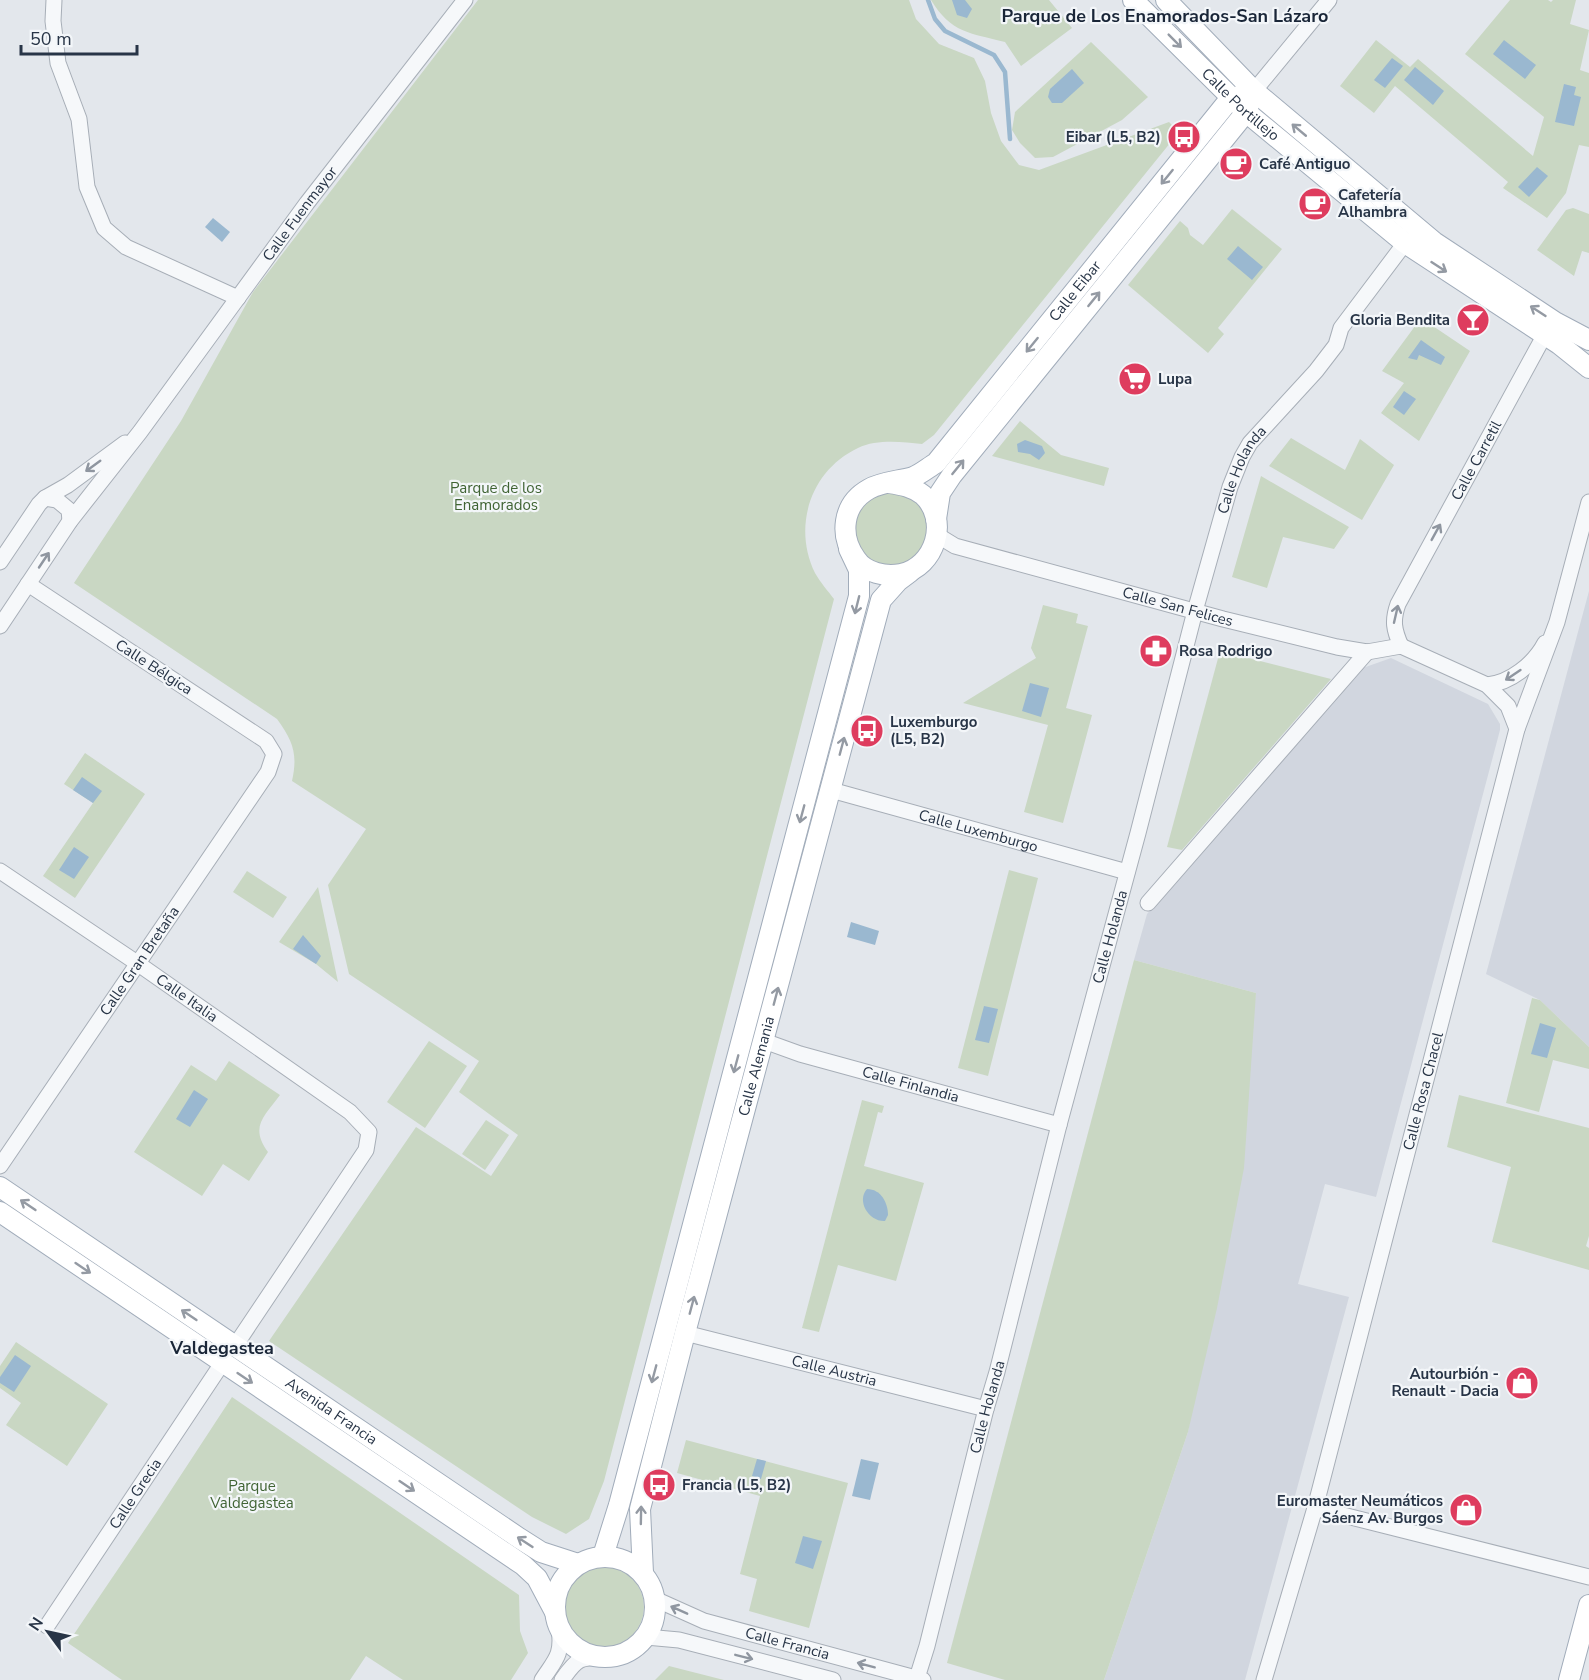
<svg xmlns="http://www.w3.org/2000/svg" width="1589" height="1680" font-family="'Nunito Sans',sans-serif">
  <rect width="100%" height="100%" fill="#e3e7ec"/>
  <g fill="#d1d6df">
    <path d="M1589,591V1047L1540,1000L1486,974Z"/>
    <path d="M1391,658L1488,704L1500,724V730L1376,1197L1325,1184L1298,1284L1349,1297L1245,1680H1104L1188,1432L1256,993L1134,960L1147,914L1360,669Z"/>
  </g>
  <g fill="#c9d7c3">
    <path d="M478,0H909L916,19L939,44L974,58L985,81L991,113L1001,141L1019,165L1039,170L1169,122L1179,132L934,435L922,444C902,442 877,439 858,448C811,470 792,526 815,573C820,582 828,591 834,599L604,1481L589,1519L566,1534L532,1517L269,1341L416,1127L491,1176L518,1135L459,1092L479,1061L349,974L328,885L366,829L292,781C298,754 293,741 277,719L74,583L181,421L253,292Z"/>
    <path d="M931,0H1049L1072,28L1021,66L1005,42C970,33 951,33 931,0Z"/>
    <path d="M1510,0H1548L1551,2L1553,0H1576L1570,24L1589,30L1580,70L1589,73V147L1579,145L1566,193L1547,218L1503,188L1508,182L1395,86L1374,113L1340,86L1376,40L1410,67L1418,59L1533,156L1544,117L1465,54Z"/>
    <path d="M1091,42L1148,97L1122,120L1053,157L1035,158L1020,143L1012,130L1015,112Z"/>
    <path d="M1573,208L1589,214V253L1582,251L1574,276L1537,250L1566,210Z"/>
    <path d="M1232,209L1282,249L1218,328L1224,334L1208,353L1128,285L1180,221L1188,228L1190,235L1203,245Z"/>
    <path d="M1421,318L1470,351L1419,441L1381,413L1404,383L1382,371Z"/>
    <path d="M1020,421L1061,455L1109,468L1104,486L992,456Z"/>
    <path d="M1291,438L1345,470L1360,439L1394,465L1362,520L1269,466Z"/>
    <path d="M1261,476L1349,527L1334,549L1283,537L1267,588L1232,577Z"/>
    <path d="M886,492L898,493L910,497L919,505L925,515L928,528L922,552L901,567L875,566L856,548L853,523L865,502L875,496Z"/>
    <path d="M1043,605L1078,614L1076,623L1088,626L1066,708L1092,715L1063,823L1024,812L1048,725L963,703L1036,658L1031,648Z"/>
    <path d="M1220,651L1331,679L1182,850L1167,847Z"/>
    <path d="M85,753L145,794L75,898L43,876L93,803L64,784Z"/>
    <path d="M1009,870L1038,878L988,1076L958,1068Z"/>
    <path d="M247,871L287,897L273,918L233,892Z"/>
    <path d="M318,887L338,982L316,964L279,942Z"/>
    <path d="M1134,960L1256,993L1244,1168L1217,1308L1188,1432L1104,1680H1005L947,1663Z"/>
    <path d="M1532,998L1540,1000L1589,1047V1069L1553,1060L1539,1112L1506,1103Z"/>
    <path d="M429,1041L467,1066L425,1128L387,1102Z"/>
    <path d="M229,1061L280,1095C265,1116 249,1126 268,1152L249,1181L223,1164L202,1196L134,1152L191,1065L216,1081Z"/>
    <path d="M1459,1095L1589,1128V1236L1586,1246L1589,1248V1270L1492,1242L1511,1167L1447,1147Z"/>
    <path d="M862,1100L884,1106L882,1113L878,1112L864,1166L924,1183L896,1281L838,1265L819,1332L802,1328Z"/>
    <path d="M486,1120L509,1135L485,1170L462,1154Z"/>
    <path d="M16,1342L108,1404L67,1466L6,1425L21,1403L0,1388V1366Z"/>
    <path d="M232,1397L519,1595L520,1631L528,1653L511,1680H403L366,1656L350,1680H122L68,1643L156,1513Z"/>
    <path d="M686,1440L848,1483L809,1628L749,1611L757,1579L740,1574L760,1496L677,1473Z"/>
    <circle cx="604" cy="1607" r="40"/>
    <path d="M669,1666L724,1680H655Z"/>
  </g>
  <g fill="#9ab8d0">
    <path d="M952,0H965L972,9L967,18L957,15Z"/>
    <path d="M1504,40L1536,65L1525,79L1493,54Z"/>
    <path d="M1392,58L1403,66L1385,88L1374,80Z"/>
    <path d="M1415,67L1444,91L1433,105L1404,80Z"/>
    <path d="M1072,69L1084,83L1062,103H1052L1048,97L1050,89Z"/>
    <path d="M1564,84L1576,87L1574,95L1581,97L1574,126L1555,122Z"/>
    <path d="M1537,167L1548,176L1529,197L1518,187Z"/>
    <path d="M213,218L230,232L222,242L205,227Z"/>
    <path d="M1238,246L1263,267L1252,280L1227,259Z"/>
    <path d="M1421,340L1445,357L1441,365L1419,355L1417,360L1408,358Z"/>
    <path d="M1404,391L1416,399L1404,415L1393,407Z"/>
    <path d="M1025,440L1042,446L1045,453L1039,460L1030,454L1018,452L1017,444Z"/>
    <path d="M1030,683L1049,688L1041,717L1022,711Z"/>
    <path d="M82,777L102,791L93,803L73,790Z"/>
    <path d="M74,847L89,857L74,879L59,870Z"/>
    <path d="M851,922L879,931L875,945L847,937Z"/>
    <path d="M303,935L321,956L316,964L293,949Z"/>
    <path d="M984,1006L998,1009L989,1043L975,1040Z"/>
    <path d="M1540,1023L1556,1028L1547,1058L1531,1054Z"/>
    <path d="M194,1090L208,1099L190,1127L176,1119Z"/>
    <path d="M867,1189C881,1189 888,1203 888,1215L885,1221C869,1222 856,1201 867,1189Z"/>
    <path d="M15,1355L31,1366L14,1392L0,1383V1377Z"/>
    <path d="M757,1459L766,1461L761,1479L752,1476Z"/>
    <path d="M861,1459L879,1463L870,1500L852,1496Z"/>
    <path d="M803,1536L822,1541L813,1569L795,1563Z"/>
  </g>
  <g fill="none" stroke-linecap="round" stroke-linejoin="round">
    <path stroke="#9ab8d0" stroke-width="4.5" d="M928,0L935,19L945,31L994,55L1005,72L1010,139"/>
    <defs>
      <g id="minor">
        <path d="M54,0L53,21L58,63L79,119L87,187L104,228L126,247L238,298"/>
        <path d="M1254,91L1329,0"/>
        <path d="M45,498L57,500L69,510L70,521"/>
        <path id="s1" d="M937,535L955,546L1223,619L1337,647L1367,652L1401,646L1487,685L1508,706L1517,729"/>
        <path d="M0,562L39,504L45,498L68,485L125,443"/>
        <path id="s2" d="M0,626L70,521L140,432L307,203L465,0"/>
        <path id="s3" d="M1401,646C1394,630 1392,621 1398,604L1544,336"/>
        <path d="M1487,685C1510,683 1534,664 1545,643"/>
        <path id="s4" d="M831,790L1127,872"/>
        <path id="s5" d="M0,871L137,963L350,1112L369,1132L366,1150L235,1346"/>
        <path d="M1148,903L1367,652"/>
        <path id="s6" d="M764,1041L800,1054L1059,1125"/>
        <path id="s7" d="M0,1166L268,772L274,754L266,741L28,584"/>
        <path id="s8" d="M685,1333L986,1409"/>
        <path d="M1315,1508L1589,1577"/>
        <path id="s9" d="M655,1599L704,1621L923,1680"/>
        <path id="s10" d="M47,1626L223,1362"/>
        <path d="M646,1637L679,1640L833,1680"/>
        <path id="s11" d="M917,1678L927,1646L986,1409L997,1372L1059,1125L1138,833L1195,611L1230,487L1242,457L1250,443L1316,371L1336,345L1341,328L1405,243"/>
        <path d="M542,1680C555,1660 563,1655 559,1629"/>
        <path d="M562,1680C579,1655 581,1658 610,1657"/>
        <path id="s12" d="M1264,1680L1315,1508L1517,729L1557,622L1589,502"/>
      </g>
      <g id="major">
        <path id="s13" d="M1133,0L1246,112L1405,243L1559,344L1589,368"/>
        <path d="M1166,0L1254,91L1434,242L1555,322L1589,340"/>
        <path id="s14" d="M889,483C902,485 913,487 923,495C950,520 935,567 901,574C886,577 865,573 856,559C839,536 842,504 869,489C881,482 899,481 913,477C921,474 929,467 936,463L1230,99L1254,91"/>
        <path d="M936,519L940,493L952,475L1246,112L1250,102"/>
        <path id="s15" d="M0,1187L519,1538L541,1552L578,1564"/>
        <path d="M0,1212L523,1565L537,1578L555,1612"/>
        <path d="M603,1556L619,1505L859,596V570L849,549"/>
        <circle cx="605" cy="1607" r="50"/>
        <path id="s16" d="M643,1573L640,1509L685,1333L881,600L898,581L910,572"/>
        <path d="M1569,1680L1589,1605"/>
      </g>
    </defs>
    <use href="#minor" stroke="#a7aeb7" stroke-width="17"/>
    <use href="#major" stroke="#a1acba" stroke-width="22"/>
    <use href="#minor" stroke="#f6f8fa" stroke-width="15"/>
    <use href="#major" stroke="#fff" stroke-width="20"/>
  </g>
  <defs><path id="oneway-shaft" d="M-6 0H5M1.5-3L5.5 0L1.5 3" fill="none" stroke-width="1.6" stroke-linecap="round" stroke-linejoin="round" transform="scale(1.5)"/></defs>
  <g stroke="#949aa3">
    <use href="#oneway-shaft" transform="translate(1175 41) rotate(45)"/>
    <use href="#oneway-shaft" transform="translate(1299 130) rotate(-140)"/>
    <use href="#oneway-shaft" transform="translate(1167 177) rotate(129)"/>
    <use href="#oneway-shaft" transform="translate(1439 267) rotate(33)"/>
    <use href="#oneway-shaft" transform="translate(1094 299) rotate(-51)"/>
    <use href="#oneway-shaft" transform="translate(1538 311) rotate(-147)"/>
    <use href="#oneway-shaft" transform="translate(1032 345) rotate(129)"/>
    <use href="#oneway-shaft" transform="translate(958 467) rotate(-51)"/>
    <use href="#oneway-shaft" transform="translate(857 605) rotate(104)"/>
    <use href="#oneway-shaft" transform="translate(842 746) rotate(-75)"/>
    <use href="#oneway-shaft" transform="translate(802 814) rotate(105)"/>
    <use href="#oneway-shaft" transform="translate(776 996) rotate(-75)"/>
    <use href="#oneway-shaft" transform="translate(736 1064) rotate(105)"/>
    <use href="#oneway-shaft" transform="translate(28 1205) rotate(-146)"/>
    <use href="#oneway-shaft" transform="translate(83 1268) rotate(34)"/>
    <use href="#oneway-shaft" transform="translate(692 1305) rotate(-75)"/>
    <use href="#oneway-shaft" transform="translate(189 1315) rotate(-146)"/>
    <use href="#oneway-shaft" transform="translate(654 1374) rotate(105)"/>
    <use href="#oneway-shaft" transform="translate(245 1378) rotate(34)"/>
    <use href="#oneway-shaft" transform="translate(407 1486) rotate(34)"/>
    <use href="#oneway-shaft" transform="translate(641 1515) rotate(-89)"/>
    <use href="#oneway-shaft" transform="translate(525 1542) rotate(-147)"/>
  </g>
  <g stroke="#8f96a0">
    <use href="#oneway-shaft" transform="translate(93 466) rotate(144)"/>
    <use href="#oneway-shaft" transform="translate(1436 532) rotate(-61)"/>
    <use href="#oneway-shaft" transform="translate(44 560) rotate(-56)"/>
    <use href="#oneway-shaft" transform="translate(1396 614) rotate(-77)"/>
    <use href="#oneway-shaft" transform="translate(1513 675) rotate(146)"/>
    <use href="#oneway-shaft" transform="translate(679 1610) rotate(-156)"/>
    <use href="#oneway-shaft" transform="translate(744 1657) rotate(14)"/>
    <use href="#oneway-shaft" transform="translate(866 1665) rotate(-165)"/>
  </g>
  <defs>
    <symbol id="bus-disc" viewBox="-11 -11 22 22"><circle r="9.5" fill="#de3c5e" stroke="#f3f6f9"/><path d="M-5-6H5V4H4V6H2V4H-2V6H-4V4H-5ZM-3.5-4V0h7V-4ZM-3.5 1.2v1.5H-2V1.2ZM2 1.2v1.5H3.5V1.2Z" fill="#fff"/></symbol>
    <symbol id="cafe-disc" viewBox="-11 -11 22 22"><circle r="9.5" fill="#de3c5e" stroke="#f3f6f9"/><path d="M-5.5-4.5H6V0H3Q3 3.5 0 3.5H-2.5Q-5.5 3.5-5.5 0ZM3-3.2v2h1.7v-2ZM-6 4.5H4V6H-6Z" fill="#fff"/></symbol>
    <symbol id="bar-disc" viewBox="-11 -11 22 22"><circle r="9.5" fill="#de3c5e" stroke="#f3f6f9"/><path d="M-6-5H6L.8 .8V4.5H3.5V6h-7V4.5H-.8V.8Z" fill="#fff"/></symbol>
    <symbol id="supermarket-disc" viewBox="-11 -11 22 22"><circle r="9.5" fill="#de3c5e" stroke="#f3f6f9"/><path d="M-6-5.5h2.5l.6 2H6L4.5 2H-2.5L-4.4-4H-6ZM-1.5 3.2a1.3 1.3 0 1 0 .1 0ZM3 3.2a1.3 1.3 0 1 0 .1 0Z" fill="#fff"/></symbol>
    <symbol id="pharmacy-disc" viewBox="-11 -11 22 22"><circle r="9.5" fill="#de3c5e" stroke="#f3f6f9"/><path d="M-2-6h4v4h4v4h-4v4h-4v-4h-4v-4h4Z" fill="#fff"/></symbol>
    <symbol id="shop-disc" viewBox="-11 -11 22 22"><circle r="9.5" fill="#de3c5e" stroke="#f3f6f9"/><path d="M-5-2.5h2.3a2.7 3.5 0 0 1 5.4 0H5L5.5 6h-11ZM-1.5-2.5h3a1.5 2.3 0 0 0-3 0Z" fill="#fff"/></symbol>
  </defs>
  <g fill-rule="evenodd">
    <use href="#bus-disc" x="1165" y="118" width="38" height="38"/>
    <use href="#cafe-disc" x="1217" y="145" width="38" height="38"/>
    <use href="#cafe-disc" x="1296" y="185" width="38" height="38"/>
    <use href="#bar-disc" x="1454" y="301" width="38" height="38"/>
    <use href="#supermarket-disc" x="1116" y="360" width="38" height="38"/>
    <use href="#pharmacy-disc" x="1137" y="632" width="38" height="38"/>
    <use href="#bus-disc" x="848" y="712" width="38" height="38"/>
    <use href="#shop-disc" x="1503" y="1364" width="38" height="38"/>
    <use href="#bus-disc" x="640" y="1466" width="38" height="38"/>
    <use href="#shop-disc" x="1447" y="1491" width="38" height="38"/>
  </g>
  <g text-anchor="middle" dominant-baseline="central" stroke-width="4.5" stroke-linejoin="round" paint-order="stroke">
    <g font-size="15" fill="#283547" stroke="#f3f6f9">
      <text stroke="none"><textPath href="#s13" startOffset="150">Calle Portillejo</textPath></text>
      <text stroke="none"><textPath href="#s2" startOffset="510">Calle Fuenmayor</textPath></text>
      <text stroke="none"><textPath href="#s14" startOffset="561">Calle Eibar</textPath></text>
      <text stroke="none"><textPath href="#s3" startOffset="207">Calle Carretil</textPath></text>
      <text stroke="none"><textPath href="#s11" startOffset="1252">Calle Holanda</textPath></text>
      <text stroke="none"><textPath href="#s1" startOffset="252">Calle San Felices</textPath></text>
      <text transform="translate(154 667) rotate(33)">Calle Bélgica</text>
      <text stroke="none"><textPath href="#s4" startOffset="153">Calle Luxemburgo</textPath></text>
      <text stroke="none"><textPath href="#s11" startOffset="766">Calle Holanda</textPath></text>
      <text stroke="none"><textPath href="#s7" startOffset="248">Calle Gran Bretaña</textPath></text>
      <text stroke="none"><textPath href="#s5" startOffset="226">Calle Italia</textPath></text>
      <text stroke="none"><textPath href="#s16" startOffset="522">Calle Alemania</textPath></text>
      <text stroke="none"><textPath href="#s6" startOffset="153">Calle Finlandia</textPath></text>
      <text stroke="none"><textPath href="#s12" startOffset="610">Calle Rosa Chacel</textPath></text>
      <text stroke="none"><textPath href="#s8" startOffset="154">Calle Austria</textPath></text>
      <text stroke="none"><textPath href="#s11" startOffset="280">Calle Holanda</textPath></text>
      <text stroke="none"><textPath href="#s15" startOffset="400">Avenida Francia</textPath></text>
      <text stroke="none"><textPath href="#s10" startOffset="159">Calle Grecia</textPath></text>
      <text stroke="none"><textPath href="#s9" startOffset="140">Calle Francia</textPath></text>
    </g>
    <g font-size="15" font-weight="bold" fill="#283547" stroke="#f3f6f9" text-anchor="start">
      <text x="1161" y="137" text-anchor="end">Eibar (L5, B2)</text>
      <text x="1259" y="164">Café Antiguo</text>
      <text x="1338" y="195">Cafetería<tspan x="1338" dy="17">Alhambra</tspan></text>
      <text x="1450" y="320" text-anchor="end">Gloria Bendita</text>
      <text x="1158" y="379">Lupa</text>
      <text x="1179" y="651">Rosa Rodrigo</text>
      <text x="890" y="722">Luxemburgo<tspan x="890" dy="17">(L5, B2)</tspan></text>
      <text x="1499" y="1374" text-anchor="end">Autourbión -<tspan x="1499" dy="17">Renault - Dacia</tspan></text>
      <text x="682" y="1485">Francia (L5, B2)</text>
      <text x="1443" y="1501" text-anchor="end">Euromaster Neumáticos<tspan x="1443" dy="17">Sáenz Av. Burgos</tspan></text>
    </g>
    <g font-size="15" fill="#406434" stroke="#f3f6f9">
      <text x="496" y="488">Parque de los<tspan x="496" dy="17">Enamorados</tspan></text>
      <text x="252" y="1486">Parque<tspan x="252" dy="17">Valdegastea</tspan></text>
    </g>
    <g font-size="18" font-weight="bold" fill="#1a2638" stroke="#f3f6f9">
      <text x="1165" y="16">Parque de Los Enamorados-San Lázaro</text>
      <text x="222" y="1348">Valdegastea</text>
    </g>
  </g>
  <g transform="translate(48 1632) rotate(303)" stroke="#f3f6f9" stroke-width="4.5" paint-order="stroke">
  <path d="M0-4.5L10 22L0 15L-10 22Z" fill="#283547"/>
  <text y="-9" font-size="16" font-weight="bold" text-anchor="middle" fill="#283547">N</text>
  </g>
  <path d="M21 45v9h116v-9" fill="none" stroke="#283547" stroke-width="3"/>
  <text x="30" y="45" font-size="18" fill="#283547" stroke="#f3f6f9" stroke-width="4.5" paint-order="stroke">50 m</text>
</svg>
